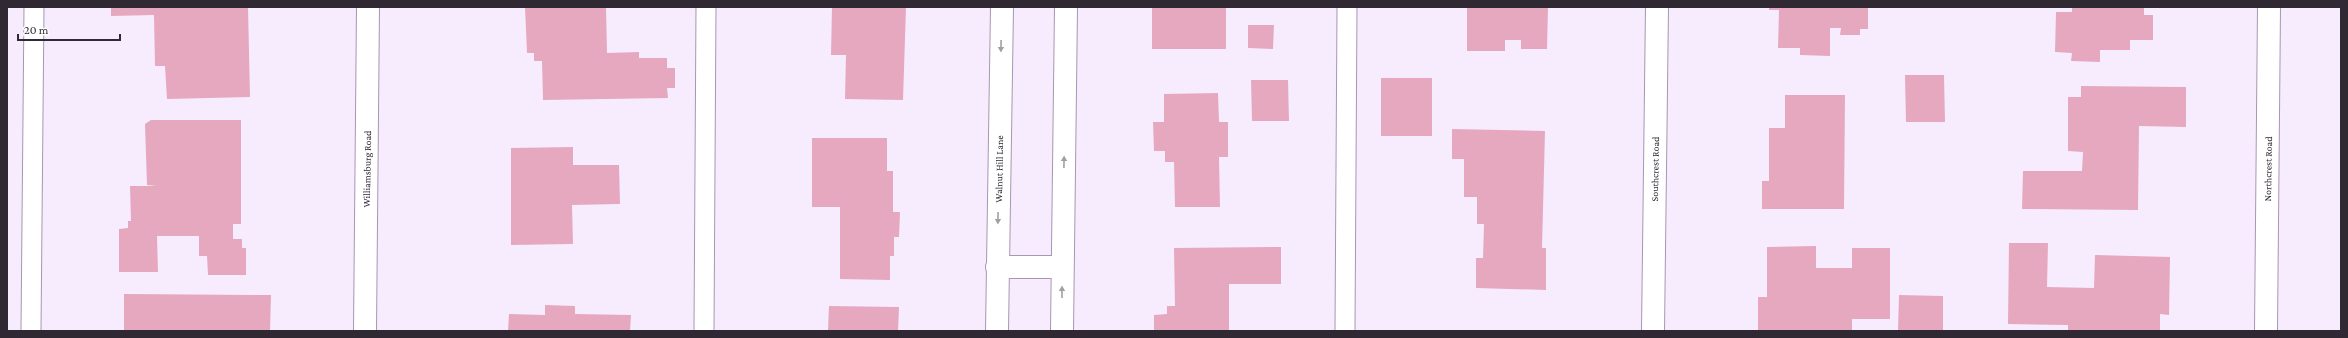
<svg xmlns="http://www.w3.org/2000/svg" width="2348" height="338" font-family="'Crimson Pro',serif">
  <rect width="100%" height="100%" fill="#f7ecfe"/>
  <g fill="#e6a8be">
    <path d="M111,7H248L250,97L167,99L165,66H155L154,15L111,16Z"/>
    <path d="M525,7H606L607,53L639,52V58H667V68H675V88H667L668,98L543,100L542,61H534V53H527Z"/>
    <path d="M832,7H906L903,100L845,99L846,55H831Z"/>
    <rect x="1152" y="7" width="74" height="42"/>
    <path d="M1467,7H1548L1547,49H1521V40H1505V51H1467Z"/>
    <path d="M1769,7H1868V29H1860V35H1840L1841,28H1830V56L1800,55V48H1778L1779,10H1769Z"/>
    <path d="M2072,7H2144V15H2153V40H2130V50H2100V62L2071,61L2072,53L2055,52L2056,12H2072Z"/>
    <path d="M1248,25H1274L1273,49L1248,48Z"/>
    <path d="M1905,75H1944L1945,122H1906Z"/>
    <rect x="1381" y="78" width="51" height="58"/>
    <path d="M1251,80H1288L1289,121H1252Z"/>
    <path d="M2081,86L2186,87V127L2139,126L2138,210L2022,209L2023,171H2082L2083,152L2068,151V97H2081Z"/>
    <path d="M1218,93L1219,122H1228V157H1219L1220,207H1175L1174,162H1165V151H1154L1153,122H1164V94Z"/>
    <path d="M1785,95H1845L1844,209H1762V181H1769V128H1785Z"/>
    <path d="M151,120H241V224H233V239H242V248H246V275H208L207,256H199V236H157L158,272H119V229L128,228V221H131L130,186H157L147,185L145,124Z"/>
    <path d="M1452,129L1545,131L1542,248H1546V290L1476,288V258H1483L1484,224H1477V197H1464V159H1452Z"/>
    <path d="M812,138H887V171H893V212H900L899,237H894V256H890V280L840,279V207H812Z"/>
    <path d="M573,147V165H619L620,204L572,205L573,244L511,245V148Z"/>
    <path d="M2009,243H2048L2047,287L2094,288L2095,255L2170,257L2169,315L2160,314V331H2068V325L2008,324Z"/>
    <path d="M1816,246V268H1852V248H1890V319H1852V331H1758V297H1767V247Z"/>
    <path d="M1281,247V284H1229V331H1154V315L1167,314V306H1175L1174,248Z"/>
    <path d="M124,294L271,295L270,331H124Z"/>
    <path d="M1899,295L1943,296V331H1898Z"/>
    <path d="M545,305L575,306V314L631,315L630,331H508L509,314L545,315Z"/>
    <path d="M829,306L899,307L898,331H828Z"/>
  </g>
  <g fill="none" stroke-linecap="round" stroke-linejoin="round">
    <defs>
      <g id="lane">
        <path d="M31,331L34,7"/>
        <path d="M704,331L706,7"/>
        <path d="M1345,331L1347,7"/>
      </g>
      <g id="street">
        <path d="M365,331L368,7"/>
        <path d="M1653,331L1657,7"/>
        <path d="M2266,331L2269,7"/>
      </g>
      <g id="secondary">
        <path d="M997,267H1062"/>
        <path d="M997,331L1002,7"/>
        <path d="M1062,331L1066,7"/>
      </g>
    </defs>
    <use href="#lane" stroke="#a896b2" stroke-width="21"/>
    <use href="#street" stroke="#a896b2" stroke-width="24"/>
    <use href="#secondary" stroke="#a896b2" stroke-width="24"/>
    <use href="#lane" stroke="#fff" stroke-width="19"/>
    <use href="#street" stroke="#fff" stroke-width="22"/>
    <use href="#secondary" stroke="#fff" stroke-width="22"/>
  </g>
  <defs><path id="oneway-solid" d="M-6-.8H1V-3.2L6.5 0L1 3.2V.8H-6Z"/></defs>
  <g fill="#a29fa4">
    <use href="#oneway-solid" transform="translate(1001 46) rotate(91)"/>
    <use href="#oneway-solid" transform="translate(1064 162) rotate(-89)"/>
    <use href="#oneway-solid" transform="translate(998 218) rotate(91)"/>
    <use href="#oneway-solid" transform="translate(1062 292) rotate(-90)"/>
  </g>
  <g text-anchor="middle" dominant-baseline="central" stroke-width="3" stroke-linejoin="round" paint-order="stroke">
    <g font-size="10" fill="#302934" stroke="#fefefe">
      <text transform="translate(367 169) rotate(-89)">Williamsburg Road</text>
      <text transform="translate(999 169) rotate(-89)">Walnut Hill Lane</text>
      <text transform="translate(1655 169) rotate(-89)">Southcrest Road</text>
      <text transform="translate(2268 169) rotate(-89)">Northcrest Road</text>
    </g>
  </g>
  <rect width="2348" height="338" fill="none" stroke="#302934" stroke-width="16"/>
  <path d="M18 34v6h102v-6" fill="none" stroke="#302934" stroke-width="2"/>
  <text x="24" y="34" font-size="12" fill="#302934" stroke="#fefefe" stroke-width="3" paint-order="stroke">20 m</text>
</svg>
